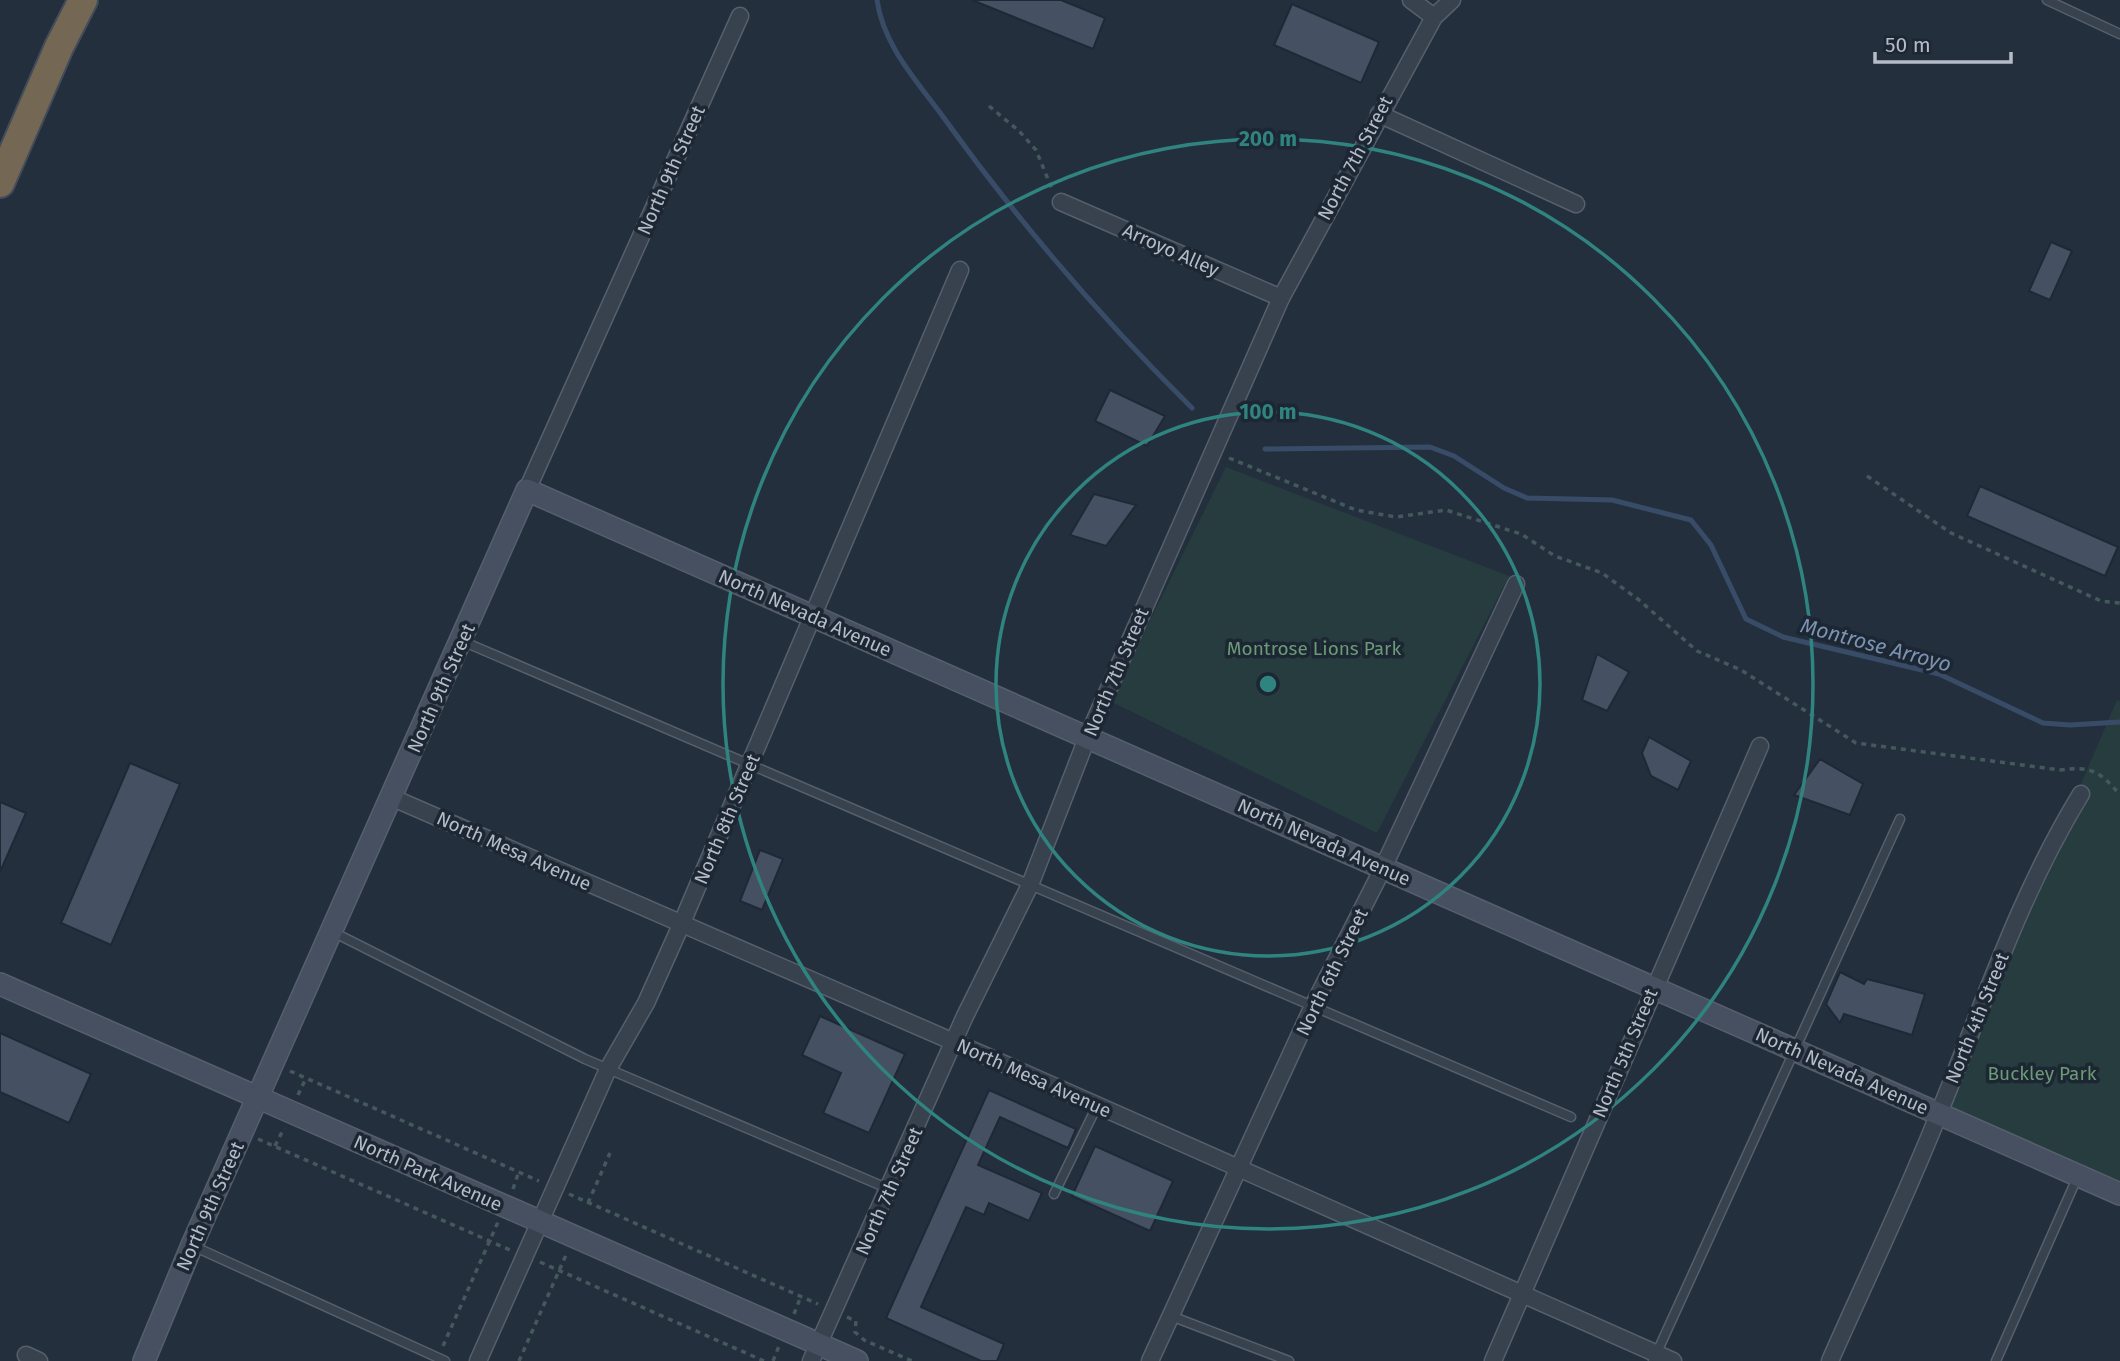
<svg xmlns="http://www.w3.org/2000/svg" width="2120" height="1361" font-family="'Fira Sans',sans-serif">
  <rect width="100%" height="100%" fill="#242f3e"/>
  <g fill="#263c3f">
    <path d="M1226,467L1509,576L1377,833L1110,701Z"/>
    <path d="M2117,700L2120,701V1194L1939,1114Z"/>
  </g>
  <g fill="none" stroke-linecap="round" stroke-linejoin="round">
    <g stroke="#394c67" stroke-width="5">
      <path d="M877,0C883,44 915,79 941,114C1017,220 1100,317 1192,408"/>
      <path d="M1265,449L1430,447L1454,456L1504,488L1527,498L1612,500L1691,520L1711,545L1746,619L1783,637L1939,674L2043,723L2070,725L2120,722"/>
    </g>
  </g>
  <g fill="#455162" stroke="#1f2835" stroke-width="2">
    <path d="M972,0H1061L1105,18L1093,49Z"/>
    <path d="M1292,4L1379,42L1361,83L1274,45Z"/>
    <path d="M2051,242L2072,251L2050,300L2029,291Z"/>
    <path d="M1110,390L1165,416L1147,446L1095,421Z"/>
    <path d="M1980,486L2118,547L2105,576L1967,516Z"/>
    <path d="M1094,494L1136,505L1106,546L1070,535Z"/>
    <path d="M1597,654L1629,672L1607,711L1582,700Z"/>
    <path d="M1649,737L1691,761L1678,790L1651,776L1642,753Z"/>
    <path d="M1820,759L1863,784L1850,815L1794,795Z"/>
    <path d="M130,763L180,784L111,945L61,923Z"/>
    <path d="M0,802L26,813L0,872Z"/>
    <path d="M760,850L783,859L762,910L740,901Z"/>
    <path d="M1840,972L1864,984L1867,979L1925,994L1912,1035L1844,1014L1840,1023L1826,1004Z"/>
    <path d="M820,1016L905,1054L869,1133L823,1113L841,1073L802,1055Z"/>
    <path d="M0,1033L91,1074L69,1123L0,1092Z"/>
    <path d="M989,1090L1076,1129L1068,1148L1000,1117L978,1165L1042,1193L1029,1221L989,1203L984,1215L966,1207L921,1307L1004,1344L997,1361H981L886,1318Z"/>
    <path d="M1095,1146L1173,1181L1150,1231L1072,1196Z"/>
  </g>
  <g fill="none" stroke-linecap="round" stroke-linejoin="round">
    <defs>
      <g id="lane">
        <path d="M2047,0L2120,34"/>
        <path d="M462,641L1571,1117"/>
        <path d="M331,931L585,1059L889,1189"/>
        <path d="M1054,1194L1097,1106"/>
        <path d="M193,1246L445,1361"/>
        <path d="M1171,1316L1289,1361"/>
        <path d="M1653,1361L1900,819"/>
        <path d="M1996,1361L2077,1178"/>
      </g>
      <g id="street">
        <path d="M1411,0L1434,17"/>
        <path d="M1379,114L1576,204"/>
        <path d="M1061,202L1281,298"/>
        <path d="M527,490L740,16"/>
        <path d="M393,798L986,1056L1673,1361"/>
        <path d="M26,1355L39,1361"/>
        <path d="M478,1361L608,1069L646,1003L681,925L960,270"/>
        <path d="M811,1361L965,1016L1030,885L1087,738L1281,298L1434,17L1452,0"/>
        <path d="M1150,1361L1313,1006L1383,868L1516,584"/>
        <path d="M1493,1361L1760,746"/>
        <path d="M1830,1361C1866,1279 1906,1197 1939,1113C1983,1006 2020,893 2081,794"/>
      </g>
      <g id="secondary">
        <path d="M0,984L857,1361"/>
        <path d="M144,1361L192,1245L527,490L2120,1194"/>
      </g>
      <path id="highway" d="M0,183L59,47L83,0"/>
    </defs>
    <use href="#lane" stroke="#565f6c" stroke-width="11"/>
    <use href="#street" stroke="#565f6c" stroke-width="19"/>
    <use href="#secondary" stroke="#565f6c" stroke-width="24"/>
    <use href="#highway" stroke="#434c59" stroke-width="32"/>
    <g stroke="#44595c" stroke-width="3.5" stroke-dasharray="5 5" stroke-linecap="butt">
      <path d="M989,106L1019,131L1036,150L1052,189"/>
      <path d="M1229,458L1356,510L1396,517L1446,510L1521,534L1555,556L1602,573L1639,600L1697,651L1741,670L1856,743L2060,770C2091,766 2100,771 2120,795"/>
      <path d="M1867,476L1951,533L2101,601L2120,603"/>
      <path d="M290,1071L539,1181"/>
      <path d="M298,1095L306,1078"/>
      <path d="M258,1139L510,1250"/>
      <path d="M275,1146L284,1128"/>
      <path d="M513,1189L519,1171"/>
      <path d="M569,1194L818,1304"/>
      <path d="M588,1203L610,1153"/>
      <path d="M540,1262L764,1361"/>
      <path d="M794,1314L801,1296"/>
      <path d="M847,1317L856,1321L855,1332L864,1340L912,1361"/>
      <path d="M443,1346L498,1222"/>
      <path d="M519,1361L566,1255"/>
      <path d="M773,1361L779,1346"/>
    </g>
    <use href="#lane" stroke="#38414e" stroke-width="8"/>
    <use href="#street" stroke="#38414e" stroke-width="16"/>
    <use href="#secondary" stroke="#465061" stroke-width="21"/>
    <use href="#highway" stroke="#746855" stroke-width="28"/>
  </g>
  <g fill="none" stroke="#308480" stroke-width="3.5">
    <circle cx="1268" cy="684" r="272"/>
    <circle cx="1268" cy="684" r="545"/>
  </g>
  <g text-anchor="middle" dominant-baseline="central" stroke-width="7" stroke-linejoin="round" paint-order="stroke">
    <g font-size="19" fill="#b4bcc9" stroke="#1d2633">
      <text transform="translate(1355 158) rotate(-62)">North 7th Street</text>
      <text transform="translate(671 170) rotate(-66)">North 9th Street</text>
      <text transform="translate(1171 250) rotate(24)">Arroyo Alley</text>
      <text transform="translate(805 613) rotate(24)">North Nevada Avenue</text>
      <text transform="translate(1116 672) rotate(-67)">North 7th Street</text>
      <text transform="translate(441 688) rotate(-66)">North 9th Street</text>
      <text transform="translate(727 819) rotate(-67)">North 8th Street</text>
      <text transform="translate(1324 842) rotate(24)">North Nevada Avenue</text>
      <text transform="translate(514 851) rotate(24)">North Mesa Avenue</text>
      <text transform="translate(1332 972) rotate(-64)">North 6th Street</text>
      <text transform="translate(1977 1018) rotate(-68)">North 4th Street</text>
      <text transform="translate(1625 1053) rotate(-67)">North 5th Street</text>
      <text transform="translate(1842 1071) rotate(24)">North Nevada Avenue</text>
      <text transform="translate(1034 1078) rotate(24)">North Mesa Avenue</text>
      <text transform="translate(428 1173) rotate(24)">North Park Avenue</text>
      <text transform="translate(889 1191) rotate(-66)">North 7th Street</text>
      <text transform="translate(210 1206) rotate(-66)">North 9th Street</text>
    </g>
    <g font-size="19" fill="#6b9a76" stroke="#1d2633">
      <text x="1314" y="648">Montrose Lions Park</text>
      <text x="2042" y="1073">Buckley Park</text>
    </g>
    <g font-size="21" font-style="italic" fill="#7c92b1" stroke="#1d2633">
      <text transform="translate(1876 645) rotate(15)">Montrose Arroyo</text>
    </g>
  </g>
  <circle cx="1268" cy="684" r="10" fill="#308480" stroke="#1d2633" stroke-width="3.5"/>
  <g font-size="21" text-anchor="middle" font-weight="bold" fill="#308480" stroke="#1d2633" stroke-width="7" stroke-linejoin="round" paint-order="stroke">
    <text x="1268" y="146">200 m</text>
    <text x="1268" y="419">100 m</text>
  </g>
  <path d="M1875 52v10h136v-10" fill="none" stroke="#b4bcc9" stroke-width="3.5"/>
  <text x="1885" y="52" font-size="21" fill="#b4bcc9" stroke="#1d2633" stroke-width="5" paint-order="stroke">50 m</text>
</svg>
